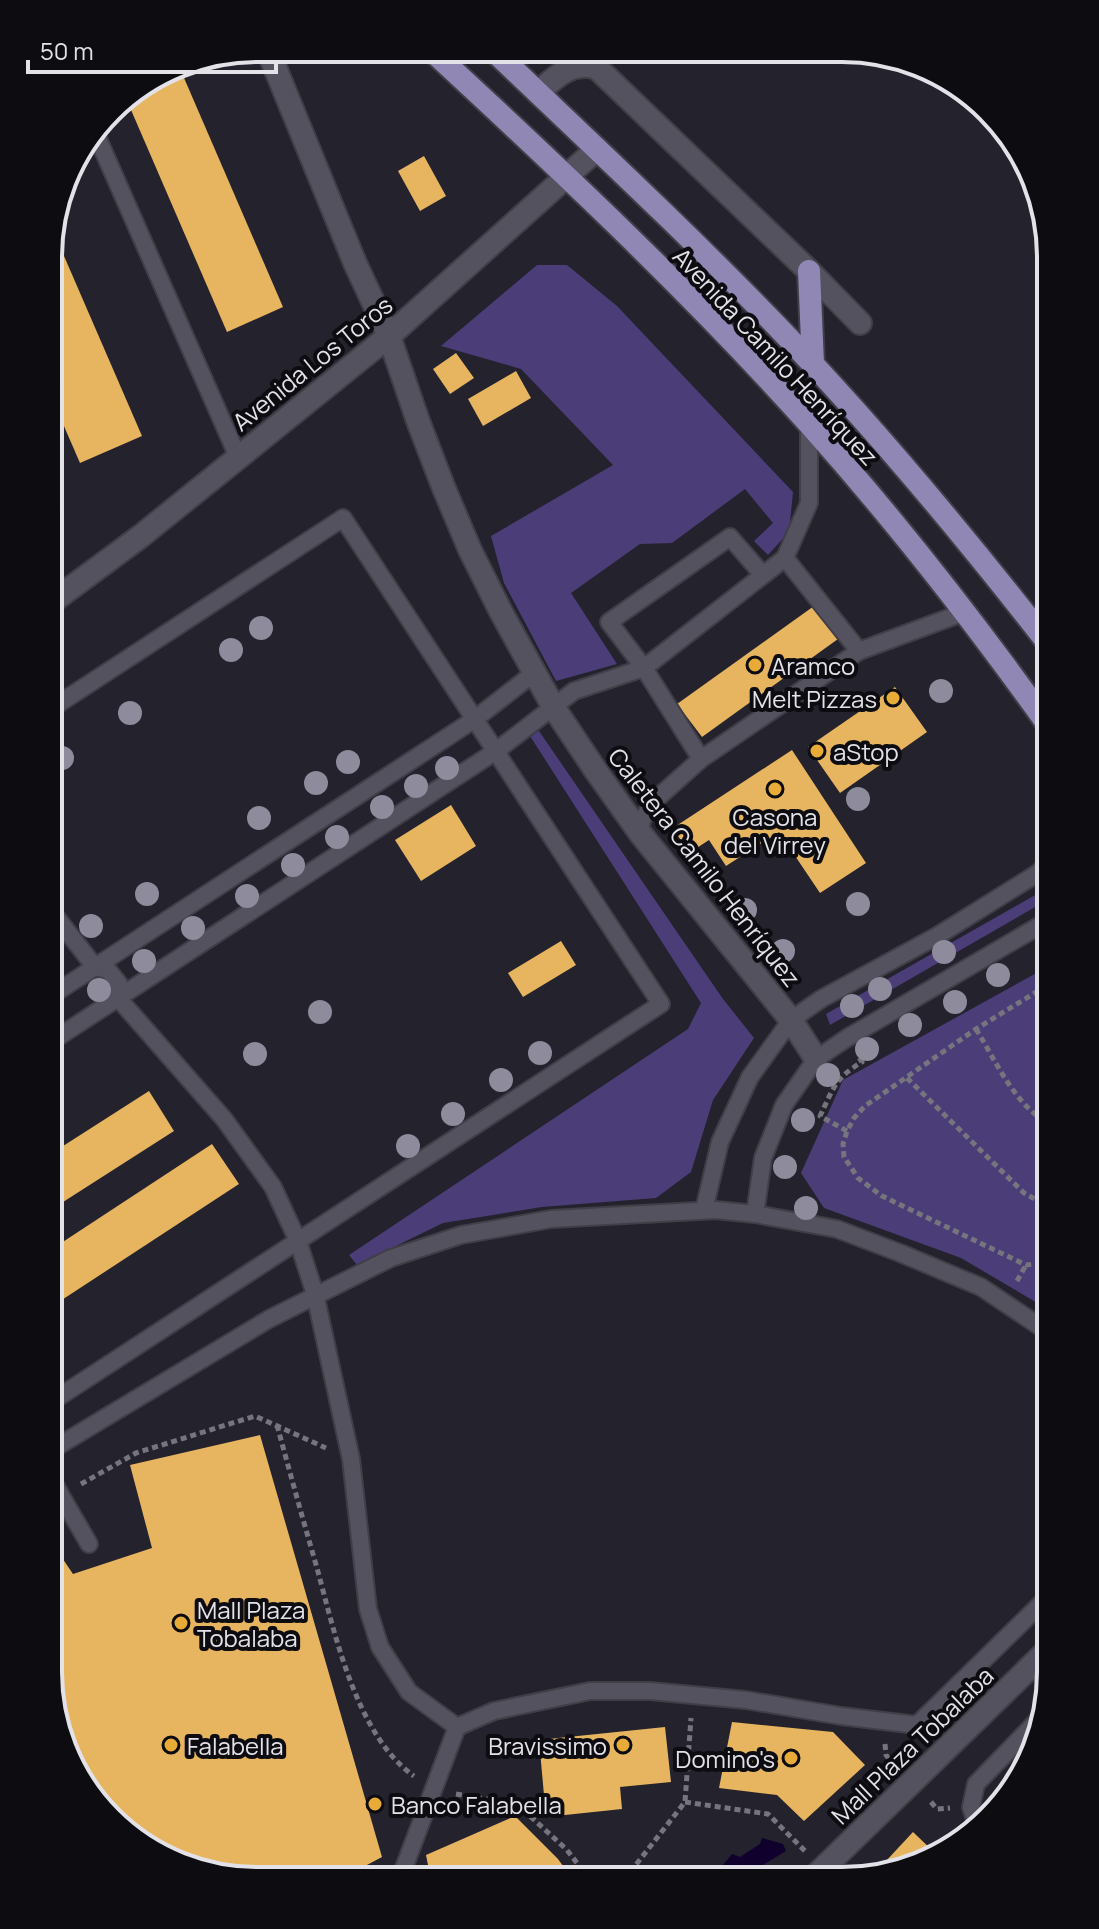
<svg xmlns="http://www.w3.org/2000/svg" width="1099" height="1929" font-family="Manrope,sans-serif">
  <rect width="100%" height="100%" fill="#24222d"/>
  <g fill="#4b3d78">
    <path d="M537,265H567L617,306L793,492L789,532L768,555L754,541L773,523L745,489L672,543L640,544L571,593L617,664L556,681L504,583L491,536L613,465L521,369L441,346Z"/>
    <path d="M539,731L723,999L754,1038L713,1100L691,1172L656,1198L542,1207L443,1223L357,1265L349,1255L688,1029L701,1003L530,736Z"/>
    <path d="M1051,886V898L830,1025L826,1014Z"/>
    <path d="M1051,965V1311L961,1258L824,1208L801,1173L843,1080Z"/>
  </g>
  <path fill="#0f002d" d="M762,1838L783,1844L786,1851L736,1881H701L709,1878L710,1872L723,1865L732,1854L740,1857L760,1844Z"/>
  <g fill="#e7b560">
    <path d="M178,64L283,307L227,332L125,96Z"/>
    <path d="M424,156L446,196L420,211L398,171Z"/>
    <path d="M51,226L142,436L80,463L50,394Z"/>
    <path d="M456,353L474,378L450,394L433,369Z"/>
    <path d="M516,371L531,398L483,426L468,399Z"/>
    <path d="M814,606L838,639L702,737L677,704Z"/>
    <path d="M895,687L927,732L840,793L808,747Z"/>
    <path d="M792,750L866,863L820,893L779,832L726,866L709,840L689,853L673,828Z"/>
    <path d="M451,805L476,846L421,881L395,840Z"/>
    <path d="M561,941L576,965L523,997L508,973Z"/>
    <path d="M149,1091L174,1131L49,1211V1155Z"/>
    <path d="M212,1144L239,1184L48,1309L49,1251Z"/>
    <path d="M260,1435L382,1857L350,1874L352,1880L229,1879L120,1829L59,1740L48,1672V1537L73,1574L152,1548L130,1465Z"/>
    <path d="M732,1722L833,1732L865,1765L804,1821L777,1795L719,1788Z"/>
    <path d="M665,1727L671,1782L620,1787L622,1809L546,1817L539,1740Z"/>
    <path d="M515,1816L558,1859L573,1880H431L426,1855Z"/>
    <path d="M913,1832L934,1852L910,1870L872,1876Z"/>
  </g>
  <g fill="none" stroke-linecap="round" stroke-linejoin="round">
    <defs>
      <g id="service">
        <path d="M95,132L238,457"/>
        <path d="M785,558L859,651"/>
        <path d="M701,759L644,668L609,622L730,537L763,575"/>
        <path d="M640,833L642,820L654,801L701,759L859,651L965,612"/>
        <path d="M49,908L95,967L108,970L119,984L118,998L224,1119L273,1187L298,1241L315,1294L351,1459L368,1609L380,1647L409,1692L457,1727L494,1711L590,1691H650L746,1700L841,1716L917,1725L1051,1594"/>
        <path d="M49,997L475,719L534,673"/>
        <path d="M49,1043L496,751L574,691L644,668L785,558L809,503V424"/>
        <path d="M704,1210L720,1142L750,1077L791,1020L821,999L937,936L1038,873L1051,860"/>
        <path d="M755,1214L763,1158L784,1105L816,1059L847,1038L1051,919"/>
        <path d="M48,1404L661,1004L343,518L49,710"/>
        <path d="M48,1452L269,1319L391,1258L461,1235L551,1219L716,1210L755,1214L837,1229L900,1253L981,1287L1051,1334"/>
        <path d="M48,1473L89,1544"/>
        <path d="M976,1822L971,1807L976,1784L1038,1720"/>
        <path d="M395,1880L402,1873L457,1727"/>
      </g>
      <path id="pedestrian" d="M810,1881L1051,1647"/>
      <g id="minor">
        <path d="M538,93C555,77 572,60 597,68L809,271L860,323"/>
        <path d="M389,336L418,421L443,486L470,550L501,612L554,708L596,771L640,833L791,1020L816,1059"/>
      </g>
      <path id="tertiary" d="M267,48L355,263L389,336"/>
      <path id="secondary" d="M49,604L141,536L389,336L597,149"/>
      <g id="primary">
        <path d="M430,49C561,170 691,292 810,425C896,521 976,624 1051,729"/>
        <path d="M492,49C586,139 681,227 771,320C871,423 963,534 1051,647"/>
        <path d="M809,271L813,364"/>
      </g>
    </defs>
    <use href="#service" stroke="#403f48" stroke-width="20"/>
    <use href="#pedestrian" stroke="#403f48" stroke-width="26"/>
    <use href="#minor" stroke="#403f48" stroke-width="26"/>
    <use href="#tertiary" stroke="#403f48" stroke-width="26"/>
    <use href="#secondary" stroke="#403f48" stroke-width="26"/>
    <use href="#primary" stroke="#403f48" stroke-width="26"/>
    <g stroke="#76757e" stroke-width="5" stroke-dasharray="6 4" stroke-linecap="butt">
      <path d="M976,1029C997,1063 1015,1106 1051,1125"/>
      <path d="M907,1078L1024,1193L1051,1208"/>
      <path d="M847,1131L820,1116C833,1089 835,1078 862,1062L858,1056"/>
      <path d="M1051,1262L1026,1265L882,1196L858,1178L844,1157L843,1144L847,1131L854,1118L865,1106L976,1029L1043,988L1051,986"/>
      <path d="M1017,1281L1026,1265"/>
      <path d="M277,1425C290,1473 303,1520 317,1568C335,1634 356,1735 414,1776"/>
      <path d="M81,1484L136,1453L255,1416L326,1448"/>
      <path d="M885,1744L886,1755L893,1764"/>
      <path d="M456,1794L517,1804L567,1850L590,1880"/>
      <path d="M685,1802L768,1814L805,1851"/>
      <path d="M931,1802L937,1809L950,1808"/>
      <path d="M624,1880L685,1802L691,1718"/>
    </g>
    <use href="#service" stroke="#54525e" stroke-width="16"/>
    <use href="#pedestrian" stroke="#54525e" stroke-width="22"/>
    <use href="#minor" stroke="#54525e" stroke-width="22"/>
    <use href="#tertiary" stroke="#54525e" stroke-width="22"/>
    <use href="#secondary" stroke="#54525e" stroke-width="22"/>
    <use href="#primary" stroke="#9087b5" stroke-width="22"/>
  </g>
  <g fill="#8e8b9c">
    <circle cx="261" cy="628" r="12"/>
    <circle cx="231" cy="650" r="12"/>
    <circle cx="941" cy="691" r="12"/>
    <circle cx="130" cy="713" r="12"/>
    <circle cx="62" cy="758" r="12"/>
    <circle cx="348" cy="762" r="12"/>
    <circle cx="447" cy="768" r="12"/>
    <circle cx="316" cy="783" r="12"/>
    <circle cx="416" cy="786" r="12"/>
    <circle cx="858" cy="799" r="12"/>
    <circle cx="382" cy="807" r="12"/>
    <circle cx="259" cy="818" r="12"/>
    <circle cx="337" cy="837" r="12"/>
    <circle cx="293" cy="865" r="12"/>
    <circle cx="147" cy="894" r="12"/>
    <circle cx="247" cy="896" r="12"/>
    <circle cx="858" cy="904" r="12"/>
    <circle cx="745" cy="910" r="12"/>
    <circle cx="91" cy="926" r="12"/>
    <circle cx="193" cy="928" r="12"/>
    <circle cx="783" cy="951" r="12"/>
    <circle cx="944" cy="952" r="12"/>
    <circle cx="144" cy="961" r="12"/>
    <circle cx="998" cy="975" r="12"/>
    <circle cx="880" cy="989" r="12"/>
    <circle cx="99" cy="990" r="12"/>
    <circle cx="955" cy="1002" r="12"/>
    <circle cx="852" cy="1006" r="12"/>
    <circle cx="320" cy="1012" r="12"/>
    <circle cx="910" cy="1025" r="12"/>
    <circle cx="867" cy="1049" r="12"/>
    <circle cx="540" cy="1053" r="12"/>
    <circle cx="255" cy="1054" r="12"/>
    <circle cx="828" cy="1075" r="12"/>
    <circle cx="501" cy="1080" r="12"/>
    <circle cx="453" cy="1114" r="12"/>
    <circle cx="803" cy="1120" r="12"/>
    <circle cx="408" cy="1146" r="12"/>
    <circle cx="785" cy="1167" r="12"/>
    <circle cx="806" cy="1208" r="12"/>
  </g>
  <g fill="#e8ab37" stroke="#0d0c11" stroke-width="3">
    <circle cx="755" cy="665" r="8"/>
    <circle cx="893" cy="698" r="8"/>
    <circle cx="817" cy="751" r="8"/>
    <circle cx="775" cy="789" r="8"/>
    <circle cx="181" cy="1623" r="8"/>
    <circle cx="171" cy="1745" r="8"/>
    <circle cx="623" cy="1745" r="8"/>
    <circle cx="791" cy="1758" r="8"/>
    <circle cx="375" cy="1804" r="8"/>
  </g>
  <g text-anchor="middle" dominant-baseline="central" stroke-width="8" stroke-linejoin="round" paint-order="stroke">
    <g font-size="24" fill="#e3e2e9" stroke="#0d0c11">
      <text transform="translate(776 356) rotate(47)">Avenida Camilo Henríquez</text>
      <text transform="translate(312 363) rotate(-39)">Avenida Los Toros</text>
      <text transform="translate(705 867) rotate(52)">Caletera Camilo Henríquez</text>
      <text transform="translate(912 1745) rotate(-44)">Mall Plaza Tobalaba</text>
    </g>
    <g font-size="24" fill="#e3e2e9" stroke="#0d0c11" text-anchor="start">
      <text x="771" y="665">Aramco</text>
      <text x="877" y="698" text-anchor="end">Melt Pizzas</text>
      <text x="833" y="751">aStop</text>
      <text x="775" y="816" text-anchor="middle">Casona<tspan x="775" dy="28">del Virrey</tspan></text>
      <text x="197" y="1609">Mall Plaza<tspan x="197" dy="28">Tobalaba</tspan></text>
      <text x="187" y="1745">Falabella</text>
      <text x="607" y="1745" text-anchor="end">Bravissimo</text>
      <text x="775" y="1758" text-anchor="end">Domino's</text>
      <text x="391" y="1804">Banco Falabella</text>
    </g>
  </g>
  <path d="M0 0H1099V1929H0ZM257 62H842A195 195 0 0 1 1037 257V1672A195 195 0 0 1 842 1867H257A195 195 0 0 1 62 1672V257A195 195 0 0 1 257 62Z" fill="#0d0c11" fill-rule="evenodd"/>
  <path fill="none" stroke="#e3e2e9" stroke-width="4" d="M257 62H842A195 195 0 0 1 1037 257V1672A195 195 0 0 1 842 1867H257A195 195 0 0 1 62 1672V257A195 195 0 0 1 257 62Z"/>
  <path d="M28 60v12h248v-12" fill="none" stroke="#e3e2e9" stroke-width="4"/>
  <text x="40" y="60" font-size="24" fill="#e3e2e9" stroke="#0d0c11" stroke-width="6" paint-order="stroke">50 m</text>
</svg>
